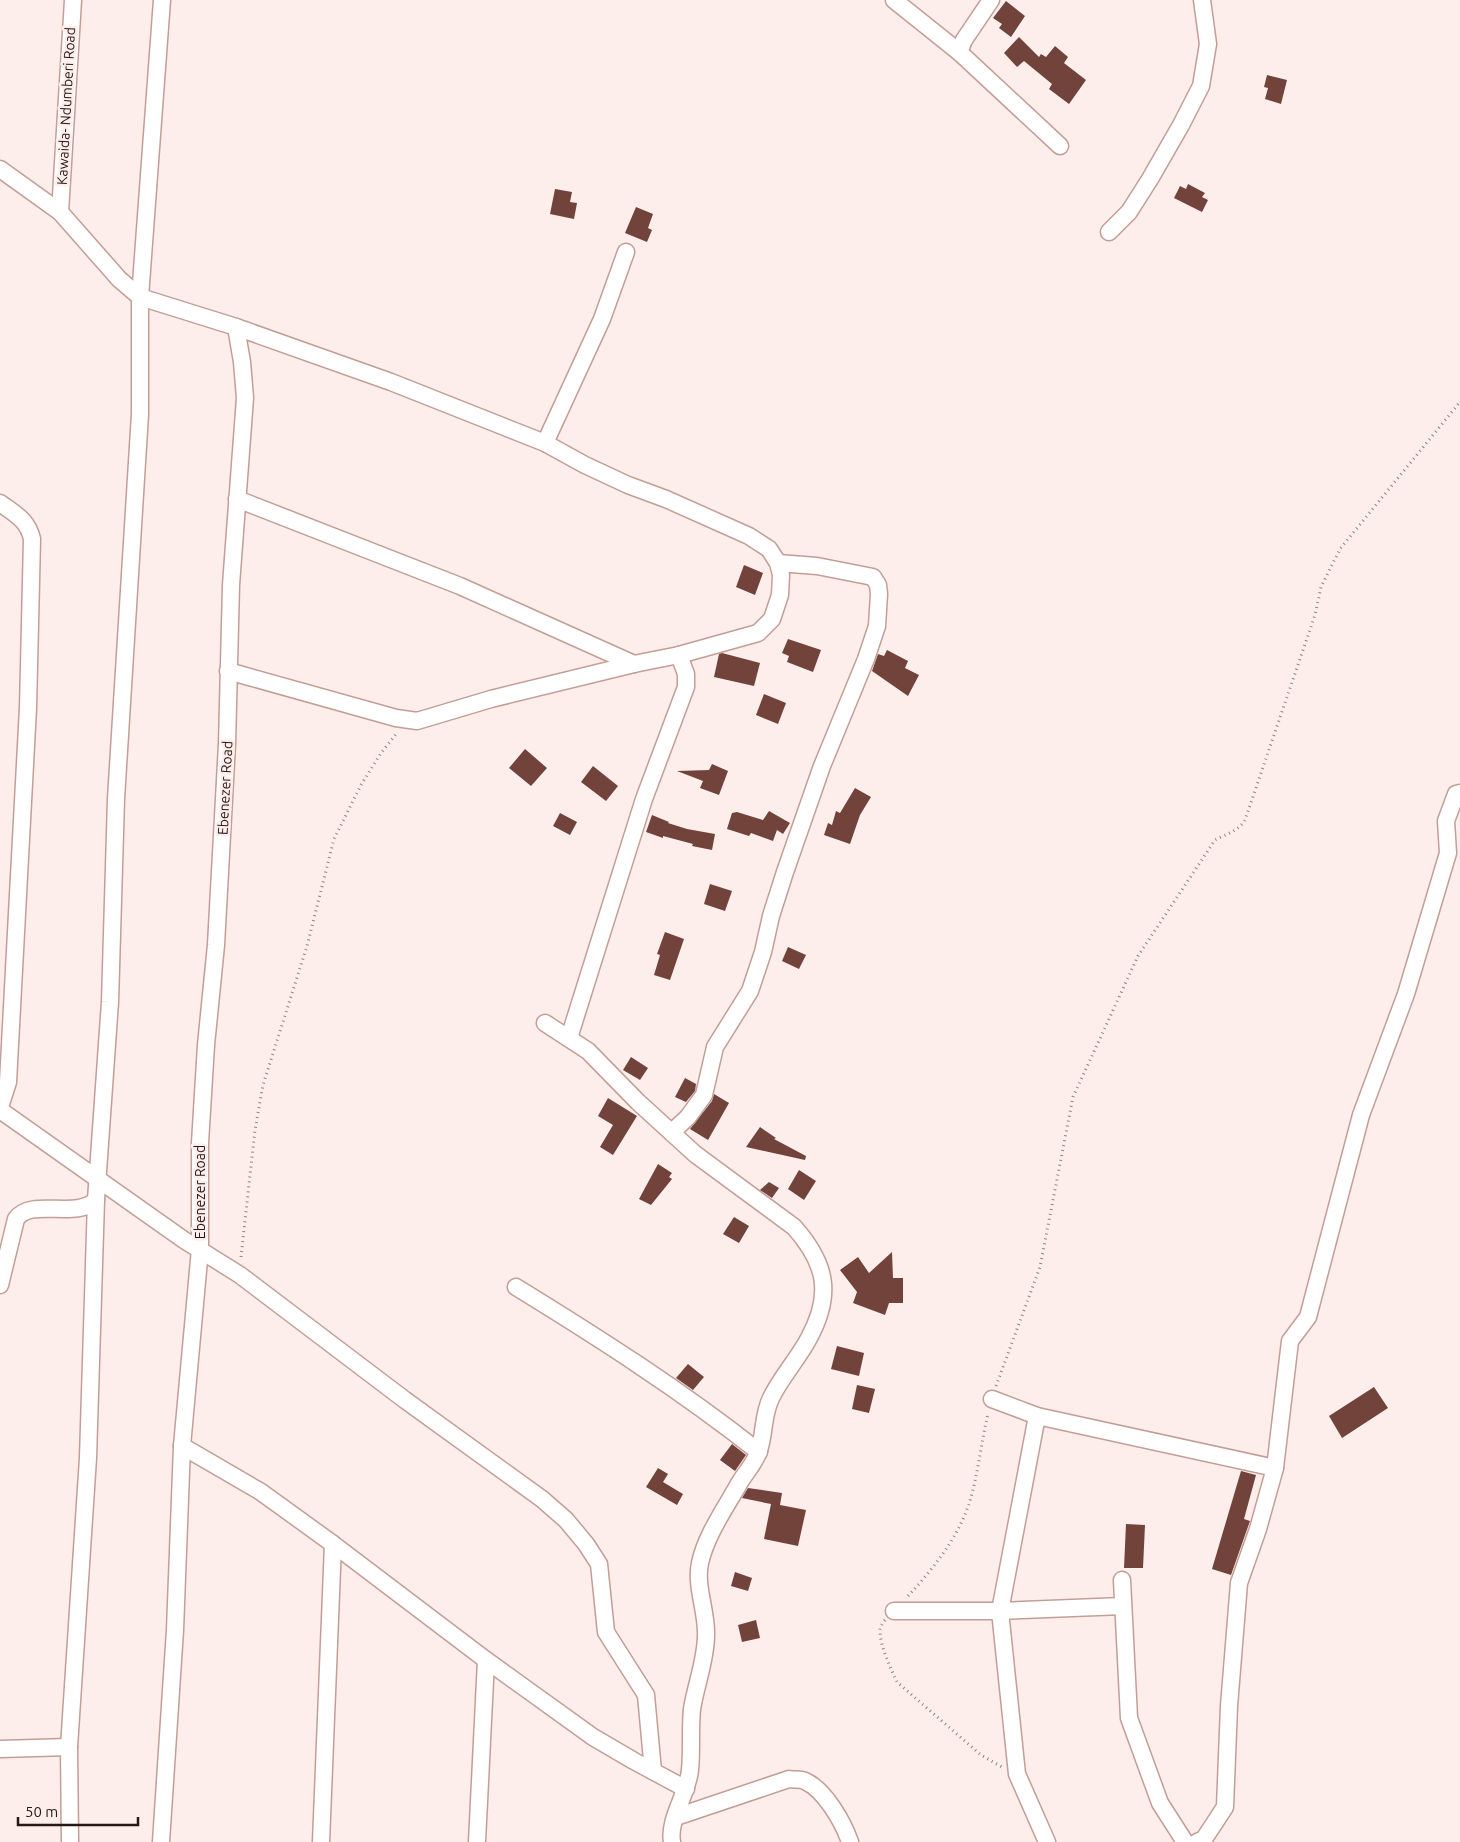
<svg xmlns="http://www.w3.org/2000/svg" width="1460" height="1842" font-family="Ubuntu,sans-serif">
  <rect width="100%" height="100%" fill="#feeeeb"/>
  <g fill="#71433b">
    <path d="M1006,1L1025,16L1011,37L999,28L1002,24L993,18Z"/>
    <path d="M1019,37L1039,57L1041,54L1046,57L1055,46L1068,57L1064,63L1086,80L1069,104L1049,89L1052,84L1024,61L1017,67L1004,53Z"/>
    <path d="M1267,75L1287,80L1281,104L1265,99L1268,88L1264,87Z"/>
    <path d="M1188,184L1205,193L1202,197L1208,200L1202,212L1174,198L1180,186L1186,189Z"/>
    <path d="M555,189L572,192L570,202L577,203L574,219L550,214Z"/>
    <path d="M636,207L653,214L648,228L652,230L647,242L625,233Z"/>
    <path d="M744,565L763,573L755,595L736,587Z"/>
    <path d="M788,639L821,650L813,672L787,662L789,656L782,653Z"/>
    <path d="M887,650L908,661L905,668L919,675L908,696L872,671L878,654L884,656Z"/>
    <path d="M722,653L760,663L754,686L714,677L719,654Z"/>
    <path d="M764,694L786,703L778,724L756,715Z"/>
    <path d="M525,749L547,768L531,786L509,768Z"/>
    <path d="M712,764L728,771L719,795L700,788L703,781L677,771L709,770Z"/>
    <path d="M593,766L618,786L606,801L581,782Z"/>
    <path d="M855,788L871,797L860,815L850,844L824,835L828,823L832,825L836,811L840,813Z"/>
    <path d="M769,811L790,823L783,834L777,830L773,841L751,833L749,836L727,829L732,813L737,812L763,820Z"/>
    <path d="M560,813L577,822L570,835L553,826Z"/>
    <path d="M652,815L669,822L668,823L687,829L715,834L712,850L692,846L693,844L663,836V838L646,832Z"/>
    <path d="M710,884L732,891L725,911L704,904Z"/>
    <path d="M665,932L684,939L670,980L654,975L660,955L657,954Z"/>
    <path d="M788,947L806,955L799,969L782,961Z"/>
    <path d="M631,1057L648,1068L640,1080L623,1070Z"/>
    <path d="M685,1078L696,1084L695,1091L686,1102L675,1097Z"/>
    <path d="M714,1094L729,1103L708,1140L690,1129L712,1101Z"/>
    <path d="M608,1098L637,1116L613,1155L600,1147L613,1125L598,1116Z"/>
    <path d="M760,1127L776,1138L774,1139L806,1156L805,1160L746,1147Z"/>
    <path d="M658,1164L672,1173L669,1177L672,1179L651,1205L639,1199Z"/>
    <path d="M799,1170L816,1181L804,1200L788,1189Z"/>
    <path d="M769,1182L779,1188L772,1198L760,1190Z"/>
    <path d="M734,1217L749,1226L739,1243L723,1234Z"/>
    <path d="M892,1252L893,1278H903V1303H889L885,1315L853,1303L857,1292L840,1270L858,1257L869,1273Z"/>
    <path d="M837,1346L864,1353L859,1376L831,1369Z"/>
    <path d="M688,1364L704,1377L693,1390L676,1378Z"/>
    <path d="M857,1385L875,1389L869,1413L852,1409Z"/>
    <path d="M1374,1387L1388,1408L1342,1438L1329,1416Z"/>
    <path d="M732,1444L746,1455L735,1471L720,1460Z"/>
    <path d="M658,1468L668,1474L663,1482L683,1494L677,1505L646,1487Z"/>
    <path d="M1241,1471L1256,1475L1244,1519L1250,1521L1231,1575L1212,1569Z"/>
    <path d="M748,1488L782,1493L780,1505L806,1510L798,1546L764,1539L771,1504L742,1498Z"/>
    <path d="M1126,1524L1145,1525L1143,1568H1124Z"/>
    <path d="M735,1572L752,1578L748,1591L731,1586Z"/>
    <path d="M756,1620L760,1638L742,1642L738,1625Z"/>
  </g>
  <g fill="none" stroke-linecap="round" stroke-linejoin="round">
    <defs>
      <g id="minor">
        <path d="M894,0L959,52L1060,146"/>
        <path d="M959,52L964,40L991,0"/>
        <path d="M0,169L60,212L119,279L140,297L236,327L391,382L545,443L585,465L628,485L666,499L749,536L769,549L778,563L781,575L780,595L772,619L758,633L679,655L634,664L491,699L417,721L396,718L228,671"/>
        <path d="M60,212L73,0"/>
        <path d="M1109,232L1129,212L1150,179L1181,125L1201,86L1208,44L1202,0"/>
        <path d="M545,443L602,319L626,252"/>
        <path d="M237,499L460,586L634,664"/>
        <path d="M0,503C15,514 28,520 32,539L28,708L8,1082L0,1107"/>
        <path d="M545,1023L588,1051L638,1102L695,1154L794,1227C826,1263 833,1294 809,1338C798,1359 781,1377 771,1398C762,1416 765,1436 758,1453C754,1464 746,1472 740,1482C726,1507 706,1535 700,1563C695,1586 707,1612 706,1635C706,1660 696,1684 692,1709C690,1729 692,1749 690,1770C688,1793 668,1819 672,1842"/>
        <path d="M569,1038L644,799L686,687V674L679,655"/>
        <path d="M0,1110L184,1240L240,1275L405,1400L542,1499L566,1520L586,1544L599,1564L606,1632L646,1695L653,1771"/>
        <path d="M672,1132L688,1117L704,1095L715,1047L750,991L763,952L771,916L785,872L822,766L866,659L877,626L879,594L878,585L873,577L817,566L778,563"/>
        <path d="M0,1285L16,1219C32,1197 76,1220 96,1200"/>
        <path d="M516,1287C599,1338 682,1391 759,1452"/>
        <path d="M992,1399L1037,1416L1275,1468"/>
        <path d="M1037,1416L1000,1611L1017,1774L1047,1842"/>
        <path d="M182,1446L261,1492L333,1544L486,1660L593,1737L634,1761L686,1789"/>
        <path d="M1122,1580L1129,1718L1160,1803L1185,1842"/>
        <path d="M894,1611H1000L1123,1606"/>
        <path d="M0,1749L69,1747"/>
        <path d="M676,1817L789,1779C794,1780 801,1779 805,1781C825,1790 843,1822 850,1842"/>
        <path d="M70,1842L69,1747L88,1458L96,1200L110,1002L116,799L140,414V297L162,0"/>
        <path d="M161,1842L175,1630L182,1446L200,1249V1143L206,1045L216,945L227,744L231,585L245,398L242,362L236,327"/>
        <path d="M321,1842L333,1544"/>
        <path d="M477,1842L486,1660"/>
        <path d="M1197,1842L1204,1839L1225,1807L1229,1706L1239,1583L1258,1529L1275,1468L1290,1341L1308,1317L1361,1115L1406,994L1448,853L1446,821L1456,794L1460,793"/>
      </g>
    </defs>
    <use href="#minor" stroke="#c39e96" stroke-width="19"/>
    <g stroke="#928380" stroke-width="3" stroke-dasharray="1 4" stroke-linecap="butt">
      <path d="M241,1257L255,1130L263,1085L307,946L334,839L361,785L381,753L397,733"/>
      <path d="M996,1386L1040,1267L1073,1097L1138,956L1215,840C1226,834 1239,831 1245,820L1315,615L1321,587L1340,549L1460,402"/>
      <path d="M908,1596C933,1569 957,1539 969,1504C978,1475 981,1443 988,1414"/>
      <path d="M885,1620C882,1624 880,1627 880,1631C880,1646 891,1669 897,1682L981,1755L1002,1767"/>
    </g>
    <use href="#minor" stroke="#fff" stroke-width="16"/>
  </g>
  <g text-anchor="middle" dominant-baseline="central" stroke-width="5" stroke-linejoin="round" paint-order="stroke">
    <g font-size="14" fill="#261815" stroke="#feeeeb">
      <text transform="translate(66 106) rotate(-87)">Kawaida- Ndumberi Road</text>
      <text transform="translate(225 788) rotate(-87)">Ebenezer Road</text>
      <text transform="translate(200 1192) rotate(-90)">Ebenezer Road</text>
    </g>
  </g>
  <path d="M18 1817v8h120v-8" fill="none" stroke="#261815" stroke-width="2.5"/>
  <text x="25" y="1817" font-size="15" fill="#261815" stroke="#feeeeb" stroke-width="4" paint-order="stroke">50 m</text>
</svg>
